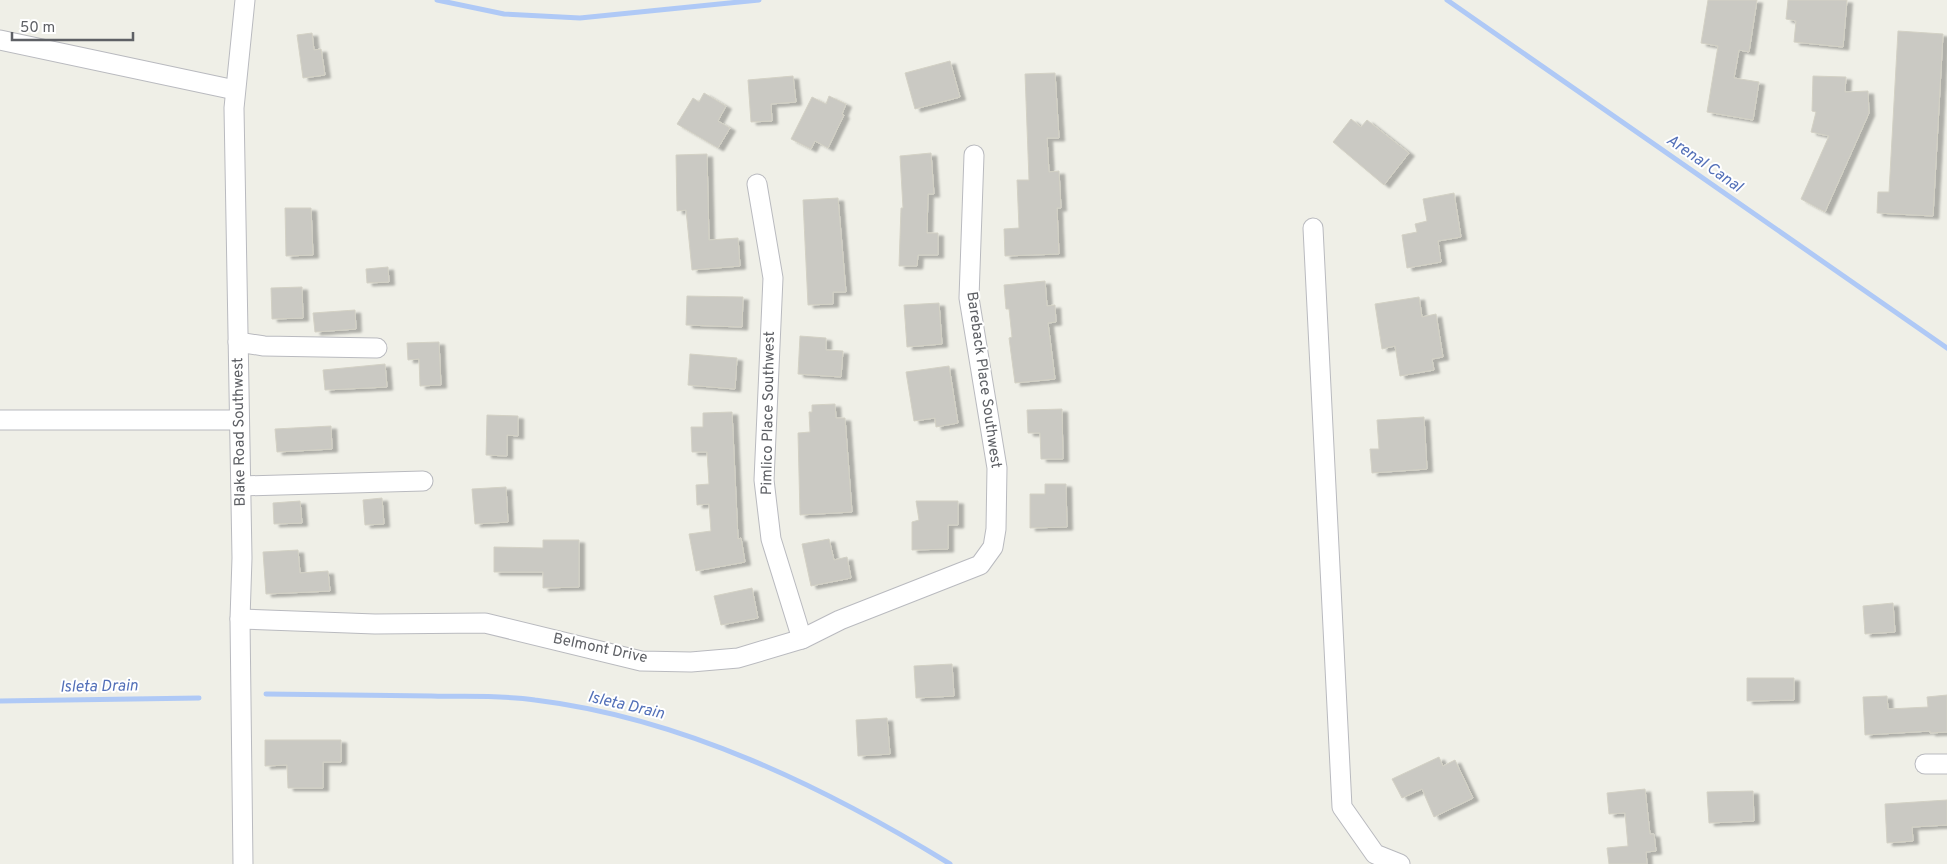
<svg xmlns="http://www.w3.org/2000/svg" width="1947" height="864" font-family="Overpass,sans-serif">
  <defs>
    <filter id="shadow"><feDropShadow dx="5.5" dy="3" stdDeviation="1" flood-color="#0004"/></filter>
  </defs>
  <rect width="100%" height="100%" fill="#efefe7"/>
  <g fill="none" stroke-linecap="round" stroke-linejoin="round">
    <g stroke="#afc9f6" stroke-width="5">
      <path d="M437,0L504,14L580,18L759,0"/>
      <path d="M1447,0L1947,348"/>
      <path d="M266,694C321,695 377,695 432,696C466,697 501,695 535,700C682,718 825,787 950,864"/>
      <path d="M0,701L199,698"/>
    </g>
  </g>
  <g fill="#cac9c3" stroke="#d3d1c5" filter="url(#shadow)">
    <path d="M1708,0H1757L1749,52L1739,50L1734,78L1759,82L1753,120L1707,112L1718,46L1701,43Z"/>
    <path d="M1788,0H1847L1843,47L1794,42L1796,21L1786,19Z"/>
    <path d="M1898,31L1943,34L1933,216L1877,213L1878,192H1889Z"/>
    <path d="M312,33L314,50L321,49L325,75L303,78L297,35Z"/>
    <path d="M950,61L960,97L915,109L905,73Z"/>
    <path d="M1055,73L1059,138H1047L1049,172L1059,171L1061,208H1057L1059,254L1005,256L1004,229L1019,228L1017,180H1029L1025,74Z"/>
    <path d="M793,76L796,102L771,104L772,121L751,122L748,80Z"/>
    <path d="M1813,76L1846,77L1845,92L1868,91L1869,113L1825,212L1801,199L1829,136L1811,132L1816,112L1812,111Z"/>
    <path d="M704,93L726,106L718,121L730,128L718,148L677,124L693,98L699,102Z"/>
    <path d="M829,96L846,104L842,114L844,115L828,148L815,141L811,149L791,139L812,97L826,104Z"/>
    <path d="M1351,119L1361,127L1367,120L1409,153L1384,185L1333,142Z"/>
    <path d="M931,153L934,194H928L927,233H938V255H918L917,266H899L901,208H903L900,156Z"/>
    <path d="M707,154L709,240L738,238L740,266L692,270L686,210L677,211L676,155Z"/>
    <path d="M1454,193L1461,237L1438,241L1441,262L1407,268L1402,235L1417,232L1415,224L1427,221L1423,199Z"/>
    <path d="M838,198L846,292H833V304L808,305L803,200Z"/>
    <path d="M285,208H311L313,255L286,256Z"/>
    <path d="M388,267L389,282L367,283L366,269Z"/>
    <path d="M1045,281L1047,306L1055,305L1056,322L1048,323L1055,379L1015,383L1009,338L1012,337L1009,309H1006L1004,285Z"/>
    <path d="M302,287L303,318L272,319L271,288Z"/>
    <path d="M687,296L743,297L742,327L686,325Z"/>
    <path d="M1419,297L1422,317L1436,314L1443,357L1432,359L1434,370L1400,376L1395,346L1382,349L1375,304Z"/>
    <path d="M939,303L942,344L907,347L904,305Z"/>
    <path d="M355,310L356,329L315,332L313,313Z"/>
    <path d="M800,336L826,338V350L843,351L841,377L798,374Z"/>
    <path d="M439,342L441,385L420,386L419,359L408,360L407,343Z"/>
    <path d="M690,354L737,358L735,389L688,385Z"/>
    <path d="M385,364L387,387L325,390L323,370Z"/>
    <path d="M949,366L958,423L936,427L935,418L914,421L906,372Z"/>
    <path d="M835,404L836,418H845L852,512L800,515L798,433L810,432L809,412H812V405Z"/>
    <path d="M1062,409L1063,459H1041L1040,433H1028L1027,410Z"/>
    <path d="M732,412L738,539L741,538L745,562L696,571L689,534L711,531L709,504L697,505L696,485L709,484L707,452H692L691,427H703V413Z"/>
    <path d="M487,415L518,416V436L507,435V456L486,455Z"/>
    <path d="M1424,417L1427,469L1372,473L1370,449H1379L1377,420Z"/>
    <path d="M331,426L332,449L277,452L275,429Z"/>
    <path d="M1045,484H1066L1067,527L1030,528V494H1045Z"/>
    <path d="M506,487L508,522L475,524L472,489Z"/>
    <path d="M382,498L384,524L365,525L363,500Z"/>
    <path d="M300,501L302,523L274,524L273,503Z"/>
    <path d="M916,501H958V525H948V549L912,550V522L919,520Z"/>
    <path d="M829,539L834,560L847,557L851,578L811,586L802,544Z"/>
    <path d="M543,540H579V587L543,588V572H494V547L543,548Z"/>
    <path d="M298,550L300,573L328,571L330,591L266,594L263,552Z"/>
    <path d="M752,588L758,618L721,625L714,596Z"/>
    <path d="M1893,603L1895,632L1865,634L1863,606Z"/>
    <path d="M952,664L954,696L916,698L914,666Z"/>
    <path d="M1747,678H1794V700L1747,701Z"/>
    <path d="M1947,695V732L1930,733V731L1865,735L1863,697L1887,696L1888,709L1928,707L1927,697Z"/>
    <path d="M887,718L890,754L858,756L856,720Z"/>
    <path d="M265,740H341V762H323V788H288L287,765L265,766Z"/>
    <path d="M1439,757L1443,766L1455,760L1473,798L1434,817L1422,789L1402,798L1392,779Z"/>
    <path d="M1645,789L1650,834H1654L1656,851L1646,852L1647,864H1609L1607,848L1628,846L1625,813L1609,814L1607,793Z"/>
    <path d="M1753,791L1754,821L1709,823L1707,792Z"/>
    <path d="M1947,800V825L1912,827L1913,841L1887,843L1885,804Z"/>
  </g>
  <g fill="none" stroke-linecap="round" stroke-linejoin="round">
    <defs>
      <g id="minor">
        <path d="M0,40L235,90"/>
        <path d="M757,184L773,278L764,480L771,539L802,639"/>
        <path d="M1313,228L1342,807L1375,854L1400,864"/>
        <path d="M238,342L264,346L377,348"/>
        <path d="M0,420H239"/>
        <path d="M241,486L423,481"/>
        <path d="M240,619L375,624L485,623L641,661L691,662L738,658L802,639L840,620L980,565L993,547L996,529L997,468L969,298L974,155"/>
        <path d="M1925,764H1947"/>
        <path d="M243,864L240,619L242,558L234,108L245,0"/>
      </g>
    </defs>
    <use href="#minor" stroke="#b9babf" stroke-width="21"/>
    <use href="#minor" stroke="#fff" stroke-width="19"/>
  </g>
  <g text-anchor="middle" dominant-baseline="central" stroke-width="4" stroke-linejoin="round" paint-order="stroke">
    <g font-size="15" fill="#5e6065" stroke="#fff">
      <text transform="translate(983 380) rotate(82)">Bareback Place Southwest</text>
      <text transform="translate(769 413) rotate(-89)">Pimlico Place Southwest</text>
      <text transform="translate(240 432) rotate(-91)">Blake Road Southwest</text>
      <text transform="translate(600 649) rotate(12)">Belmont Drive</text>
    </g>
    <g font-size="16" font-style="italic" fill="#5370b8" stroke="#fff">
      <text transform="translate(1704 164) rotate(35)">Arenal Canal</text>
      <text transform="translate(99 687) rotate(-1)">Isleta Drain</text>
      <text transform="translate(626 706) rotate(13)">Isleta Drain</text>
    </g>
  </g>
  <path d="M12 32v8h121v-8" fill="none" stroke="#5e6065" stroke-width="2.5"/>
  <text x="20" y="32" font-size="15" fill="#5e6065" stroke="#ffffff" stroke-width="4" paint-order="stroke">50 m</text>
</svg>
